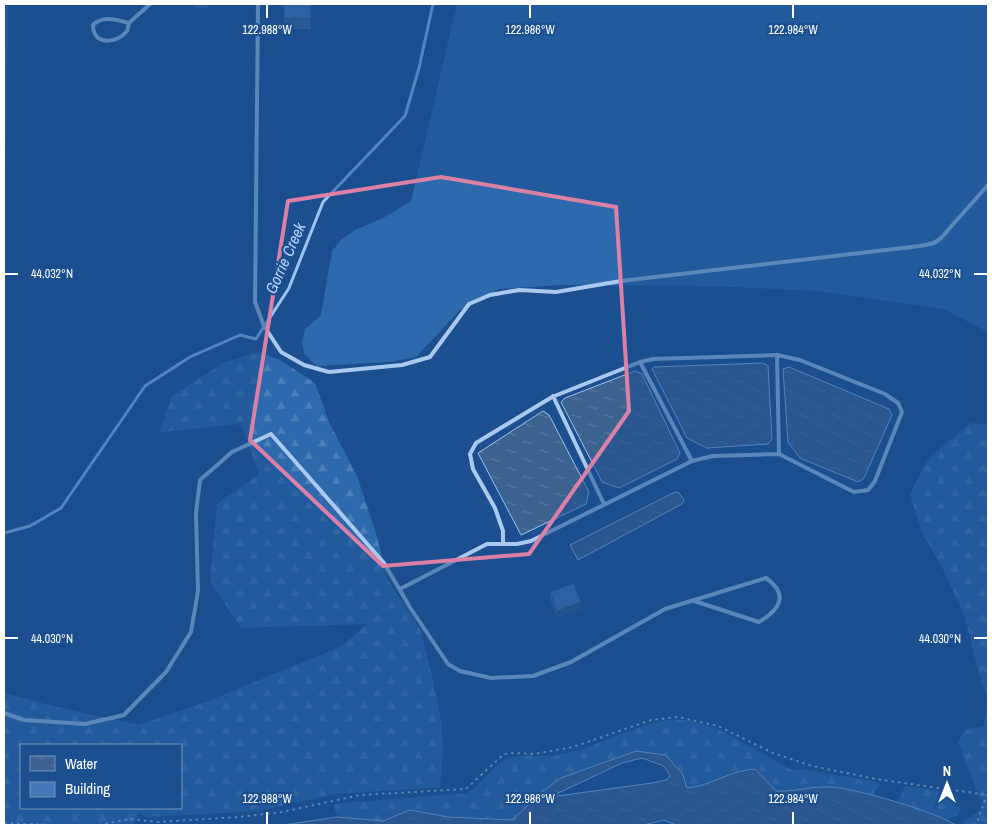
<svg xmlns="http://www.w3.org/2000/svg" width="992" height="829" font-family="'Archivo Narrow',sans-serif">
  <defs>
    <pattern id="forest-firs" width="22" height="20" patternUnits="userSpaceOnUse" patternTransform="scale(1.25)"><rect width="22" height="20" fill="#2e69ad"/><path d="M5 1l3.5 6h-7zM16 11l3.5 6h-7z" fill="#4d80b9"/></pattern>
    <pattern id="water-ripples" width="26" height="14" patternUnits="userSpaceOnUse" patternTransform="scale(1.25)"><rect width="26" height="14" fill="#3c6290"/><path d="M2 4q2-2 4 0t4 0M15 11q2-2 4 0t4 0" fill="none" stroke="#597aa1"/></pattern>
  </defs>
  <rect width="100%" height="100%" fill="#1b4f8f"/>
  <g fill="#2e69ad">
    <path d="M4,4H8L4,278Z"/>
    <path d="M457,4H988V332L943,309L817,291L714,286L561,285L499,289L460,310L416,357L390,362L317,366L304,354L302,341L305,329L321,315L332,251L341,240L355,230L383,218L411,201Z"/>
  </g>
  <g fill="url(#forest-firs)" fill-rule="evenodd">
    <path d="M259,352L280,360L315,383L329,422L357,476L375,530L388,580L420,629L432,676L441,720L443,751L440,787L334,794L259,811L148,817L139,814L133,825H4V693L53,706L139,725L206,702L342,646L367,624L241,628L210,581L217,504L259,474L241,424L160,432L172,396L225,362ZM21,745H181V808H21Z"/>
    <path d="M971,423L988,425V825H965L962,822L984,808L958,742L965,730L984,726L988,701L978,670L965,617L941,565L921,530L910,494L929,458Z"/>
    <path d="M668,720H688L718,729L792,770H806L878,782L880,785L873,795L830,787L791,792L776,791L755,769C731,770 711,786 687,788L682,773L636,751L539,794L513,820L448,817L410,810L383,821L337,817L334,805L343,803L468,793C481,784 496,763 509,758C525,753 542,758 558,755C596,749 630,726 668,720Z"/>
    <path d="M905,786L954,793L961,807L958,815L945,820L897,804Z"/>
  </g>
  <g fill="url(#water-ripples)" stroke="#9cc4f0" fill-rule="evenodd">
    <path d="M763,363L768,366L772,439L768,444L707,448L687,438L652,369L654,367Z"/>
    <path d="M789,367L889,409L892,415L864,478L858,482L800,458L788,442L783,369Z"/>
    <path d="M635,371L642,374L680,453L677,459L619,488L602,482L561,402L565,398Z"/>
    <path d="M543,411L549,415L589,492L586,504L521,535L478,453Z"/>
    <path d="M675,492L679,493L684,500L682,504L578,560L570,545Z"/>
    <path d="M636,751L665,755L682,773L687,788C711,786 731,770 755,769L776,791C795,792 812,786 830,787C856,788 935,812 956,825H676L664,820L644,825H283L337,817L383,821L410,810L448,817L513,820L539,794L561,778ZM642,758L664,766L670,776L666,780L652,783L550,797L622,763Z"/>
  </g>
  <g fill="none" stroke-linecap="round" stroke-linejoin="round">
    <path stroke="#9cc4f0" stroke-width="3" d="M4,533L30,526L61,508L145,386L190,357L240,335L256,339L289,288L323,202L405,116L419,68L433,4"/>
    <g stroke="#a9c9ee" stroke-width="2" stroke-dasharray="2.5 4" stroke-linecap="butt">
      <path d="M4,823L53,825"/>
      <path d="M99,825L130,819L158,822L240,817L282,812L360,795L466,789L504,754L513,753L534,754L573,747L651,720L678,717L718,726L773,753L812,766L876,779L988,795"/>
      <path d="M973,825L977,822L987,795"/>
    </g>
    <g stroke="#a9c9ee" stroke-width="4">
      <path d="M258,4L255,302L264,326L281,352L304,365L329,372L402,365L430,357L469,304L490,295L519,290L556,292L621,281L920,246L934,243L941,238L988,185"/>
      <path d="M129,23L127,31C117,44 93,46 93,25C103,15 117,20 129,23L150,4"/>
      <path d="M777,355L779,454"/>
      <path d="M640,362L692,461"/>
      <path d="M553,396L604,504"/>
      <path d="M400,589L487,544H517L531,541L692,461L713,456L779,454L854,492L868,490L875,481L902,412L898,403L885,394L800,360L777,355L653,359L640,362L552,397L476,443L470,454L473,469L495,508L503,531V544"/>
      <path d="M4,713L24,720L85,724L124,715L166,672L191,632L198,591L196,513L200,480L232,452L271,434L384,563L411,609L448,664L460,671L491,678L533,676L571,662L665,609L766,578C790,595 779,610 759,622L694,601"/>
    </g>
  </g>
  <g fill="#3a679d">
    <rect x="195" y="4" width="13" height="4"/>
    <rect x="284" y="4" width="27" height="25"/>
    <path d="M550,592L581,609L557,618L550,599Z"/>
  </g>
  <path fill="#305480" d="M581,602V609L557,618V611Z"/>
  <g fill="#4478b7" stroke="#305480">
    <rect x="284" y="4" width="27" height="15"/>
    <path d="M574,583L581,602L557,611L550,592Z"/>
  </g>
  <path d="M0 0H992V829H0ZM441,177L616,207L629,411L529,554L383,566L250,440L288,201Z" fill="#1b4f8f" fill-opacity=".55" fill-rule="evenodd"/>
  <path fill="none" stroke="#dd80a5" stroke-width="4" stroke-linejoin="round" d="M441,177L616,207L629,411L529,554L383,566L250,440L288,201Z"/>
  <path fill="none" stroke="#fff" stroke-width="2" d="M267,5V18M530,5V18M793,5V18M5,274H18M974,274H987M5,638H18M974,638H987M267,812V824M530,812V824M793,812V824"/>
  <g text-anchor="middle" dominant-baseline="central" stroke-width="4.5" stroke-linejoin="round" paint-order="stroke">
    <g font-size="16" font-style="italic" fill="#b5d3f5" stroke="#1b4f8f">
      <text transform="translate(285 258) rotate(-66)">Gorrie Creek</text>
    </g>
  </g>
  <g font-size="12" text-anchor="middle" fill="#fff" stroke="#1b4f8f" stroke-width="4.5" stroke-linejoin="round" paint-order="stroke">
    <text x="267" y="34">122.988°W</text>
    <text x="530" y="34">122.986°W</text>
    <text x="793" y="34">122.984°W</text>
    <text x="52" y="278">44.032°N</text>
    <text x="940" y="278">44.032°N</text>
    <text x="52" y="643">44.030°N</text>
    <text x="940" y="643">44.030°N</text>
    <text x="267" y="803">122.988°W</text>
    <text x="530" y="803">122.986°W</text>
    <text x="793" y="803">122.984°W</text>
  </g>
  <rect width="992" height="829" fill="none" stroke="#ffffff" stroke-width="10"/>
  <rect x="20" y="744" width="162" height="65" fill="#1b4f8f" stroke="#7695bc"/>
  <rect x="30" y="756" width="25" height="15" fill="url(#water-ripples)" stroke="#7695bc"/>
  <text x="65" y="769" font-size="15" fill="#ffffff">Water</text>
  <rect x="30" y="782" width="25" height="15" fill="#4478b7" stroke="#7695bc"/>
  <text x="65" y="794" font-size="15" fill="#ffffff">Building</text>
  <g transform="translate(947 784)" stroke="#1b4f8f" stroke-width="4" paint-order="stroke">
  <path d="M0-4L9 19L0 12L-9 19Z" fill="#ffffff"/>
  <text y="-8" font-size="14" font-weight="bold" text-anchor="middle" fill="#ffffff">N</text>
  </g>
</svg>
